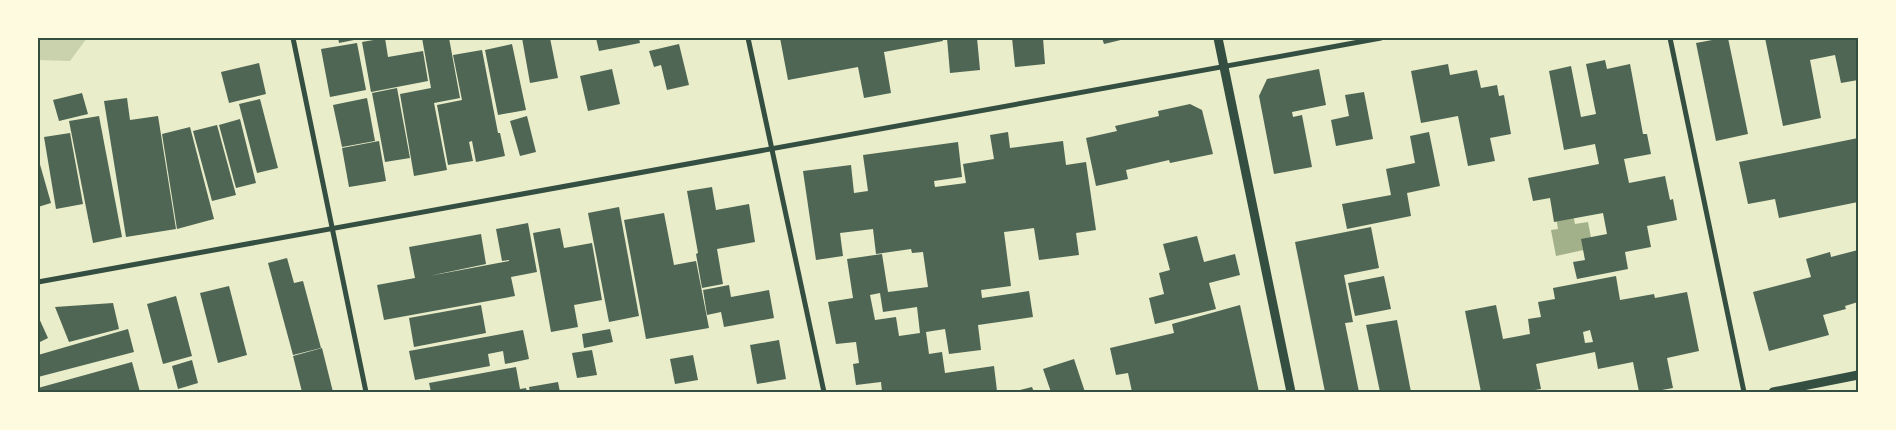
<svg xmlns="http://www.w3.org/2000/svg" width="1896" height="430" font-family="Inter,sans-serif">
  <rect width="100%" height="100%" fill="#e9edc9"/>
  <path fill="#cad2ad" d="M38,38H87L70,61L38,60Z"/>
  <path fill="#a3b18a" d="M1573,214L1575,224L1588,222L1593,248L1556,256L1551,230L1558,229L1556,217Z"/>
  <g fill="#4f6655" fill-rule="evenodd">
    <path d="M338,38H364L339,43Z"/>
    <path d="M385,38L388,57L423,51L428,81L371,92L362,42Z"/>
    <path d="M422,38H449L460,98L434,103L447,170L414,176L400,94L431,88Z"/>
    <path d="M522,38H550L558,78L530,83Z"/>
    <path d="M596,38H639L640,43L599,51Z"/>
    <path d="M780,38H942L943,41L884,52L891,93L864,98L858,67L788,80Z"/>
    <path d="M947,38H977L980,70L950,73Z"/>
    <path d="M1012,38H1043L1045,64L1015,67Z"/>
    <path d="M1102,38H1129L1104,44Z"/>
    <path d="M1723,38H1728L1748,134L1716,141L1696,43Z"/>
    <path d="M1765,38H1858V80L1841,83L1835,55L1810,60L1821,118L1783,126Z"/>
    <path d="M357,43L366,90L330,97L321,49Z"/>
    <path d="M512,44L526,110L498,115L485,50Z"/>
    <path d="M679,44L689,85L667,90L661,65L654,67L649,51Z"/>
    <path d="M482,50L498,133H500L505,156L476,162L472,141L469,142L473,161L448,165L437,105L462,100L453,55Z"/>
    <path d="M1605,60L1607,69L1630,64L1643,134H1647L1651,154L1624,159L1629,183L1665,176L1670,200L1673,199L1677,220L1647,226L1651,247L1625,252L1628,269L1577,279L1573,262L1585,260L1581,239L1607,234L1603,213L1554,222L1550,198L1533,201L1528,178L1599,164L1595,144L1564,150L1549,71L1571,66L1581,117L1596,114L1586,64Z"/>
    <path d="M259,63L266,94L229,103L221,72Z"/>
    <path d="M1448,64L1450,75L1477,70L1481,88L1497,85L1499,96L1504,95L1511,134L1490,138L1495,161L1468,166L1458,116L1421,123L1411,71Z"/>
    <path d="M612,69L620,104L588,111L580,76Z"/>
    <path d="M1319,69L1326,105L1292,112L1293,117L1302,115L1312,167L1274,174L1259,96L1267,79Z"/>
    <path d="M397,88L410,158L385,162L372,93Z"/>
    <path d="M1364,92L1373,139L1336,146L1331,120L1349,116L1345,95Z"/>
    <path d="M82,93L88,114L59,121L53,100Z"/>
    <path d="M127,98L130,120L158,116L176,229L126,237L104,101Z"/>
    <path d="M367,98L375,141L342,147L333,105Z"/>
    <path d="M260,99L278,168L257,173L239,104Z"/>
    <path d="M1190,104L1202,110L1213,154L1170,163L1169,160L1126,170L1128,179L1096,186L1086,138L1117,131L1115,126L1159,116L1158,111Z"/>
    <path d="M99,116L122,237L93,243L69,121Z"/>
    <path d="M527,116L536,152L520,156L510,121Z"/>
    <path d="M240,119L256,183L236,188L219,125Z"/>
    <path d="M217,125L236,195L212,201L193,131Z"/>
    <path d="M190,127L214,219L177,229L162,134Z"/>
    <path d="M1008,132L1010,148L1063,141L1066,165L1086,162L1096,230L1076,233L1079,255L1039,260L1034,228L1004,232L1011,286L981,290L982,298L1029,291L1033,317L978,325L981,350L949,354L945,329L926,332L929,354L942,352L945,373L994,366L997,391L882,392L881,382L856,385L853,364L859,363L856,342L836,344L828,302L853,298L847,259L882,254L888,292L928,287L923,252L912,253L911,249L876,254L873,229L840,233L843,256L816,260L803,171L851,165L854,193L868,191L863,155L958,142L962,177L934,181L935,187L966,183L963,164L994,159L990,135ZM880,293L883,312L917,307L920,333L899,336L896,317L875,320L870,295Z"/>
    <path d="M1429,132L1440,186L1407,193L1411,216L1347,229L1342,204L1391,195L1386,169L1415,163L1410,136Z"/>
    <path d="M70,133L83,204L56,209L44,137Z"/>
    <path d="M1858,138V202L1779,218L1775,199L1748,204L1739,162Z"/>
    <path d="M379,141L386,181L349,187L342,148Z"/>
    <path d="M39,161L51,203L38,207V162Z"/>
    <path d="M712,187L716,210L749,204L755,242L717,249L723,284L702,288L696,254L698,253L687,191Z"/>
    <path d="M619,207L639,316L609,322L588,213Z"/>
    <path d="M664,213L674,265L696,261L709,328L646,339L624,220Z"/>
    <path d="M528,223L537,272L511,277L515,296L384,320L377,285L415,278L409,247L481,234L486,264L429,276L509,261V260L502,261L496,229Z"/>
    <path d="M1371,227L1379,268L1344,275L1353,322L1345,323L1359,392H1325L1295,242Z"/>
    <path d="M560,228L564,248L592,243L602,300L574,305L578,327L551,332L533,233Z"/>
    <path d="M1197,236L1204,262L1235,254L1240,275L1209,283L1216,309L1155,324L1149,298L1164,294L1159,273L1170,270L1163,244Z"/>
    <path d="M1858,250V302L1845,306L1846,309L1823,315L1829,335L1769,351L1753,292L1811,277L1806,259L1830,252L1831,257Z"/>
    <path d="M287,258L294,283L303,281L321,348L293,355L268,263Z"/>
    <path d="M1384,276L1391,309L1355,316L1348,283Z"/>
    <path d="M1616,276L1620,300L1654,294L1655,298L1687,292L1699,351L1667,358L1673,388L1651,392H1639L1633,362L1598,369L1595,352L1536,364L1541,389L1523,392H1481L1465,311L1496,305L1503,339L1530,334L1528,319L1541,317L1538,302L1555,299L1553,288ZM1590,330L1593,342L1585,343L1583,332Z"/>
    <path d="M729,285L731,297L769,290L774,318L724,327L721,312L707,315L703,290Z"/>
    <path d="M229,286L247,355L218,363L200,293Z"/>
    <path d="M176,296L192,356L163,364L147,304Z"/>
    <path d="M113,303L119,329L69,342L55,307Z"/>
    <path d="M481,305L486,333L414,347L409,318Z"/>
    <path d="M1240,305L1259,392H1132L1128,373L1116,375L1110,348L1174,333L1172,324Z"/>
    <path d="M38,316L48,338L38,343Z"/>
    <path d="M1397,320L1411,392H1380L1366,325Z"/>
    <path d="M128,329L134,352L38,377V355Z"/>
    <path d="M610,329L613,342L584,348L582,334Z"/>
    <path d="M523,330L529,359L505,364L503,351L488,354L490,366L415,380L409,351Z"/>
    <path d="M779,340L786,379L757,384L750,345Z"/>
    <path d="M322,348L333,392H302L293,356Z"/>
    <path d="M592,350L597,375L577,378L572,353Z"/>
    <path d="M693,355L698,380L675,384L670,359Z"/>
    <path d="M1074,359L1085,392H1051L1043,369Z"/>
    <path d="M192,360L198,383L178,389L172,366Z"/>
    <path d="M132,362L140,392H38V388Z"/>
    <path d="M516,367L520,389L526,388L527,392H431L429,383Z"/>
    <path d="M558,382L560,392H530L529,387Z"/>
    <path d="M1032,387L1034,392H1012Z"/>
  </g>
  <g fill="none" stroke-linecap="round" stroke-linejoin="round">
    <g stroke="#344e41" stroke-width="5">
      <path d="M293,38L366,392"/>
      <path d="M748,38L824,392"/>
      <path d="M1670,38L1744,392"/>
      <path d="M38,282L1381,38"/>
    </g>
    <g stroke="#344e41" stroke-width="9">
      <path d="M1218,38L1291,392"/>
      <path d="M1773,392L1858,375"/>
    </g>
  </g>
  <rect width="1896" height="430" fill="none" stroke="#fefae0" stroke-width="78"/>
  <rect x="39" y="39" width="1818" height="352" fill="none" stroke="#344e41" stroke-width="2"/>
</svg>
